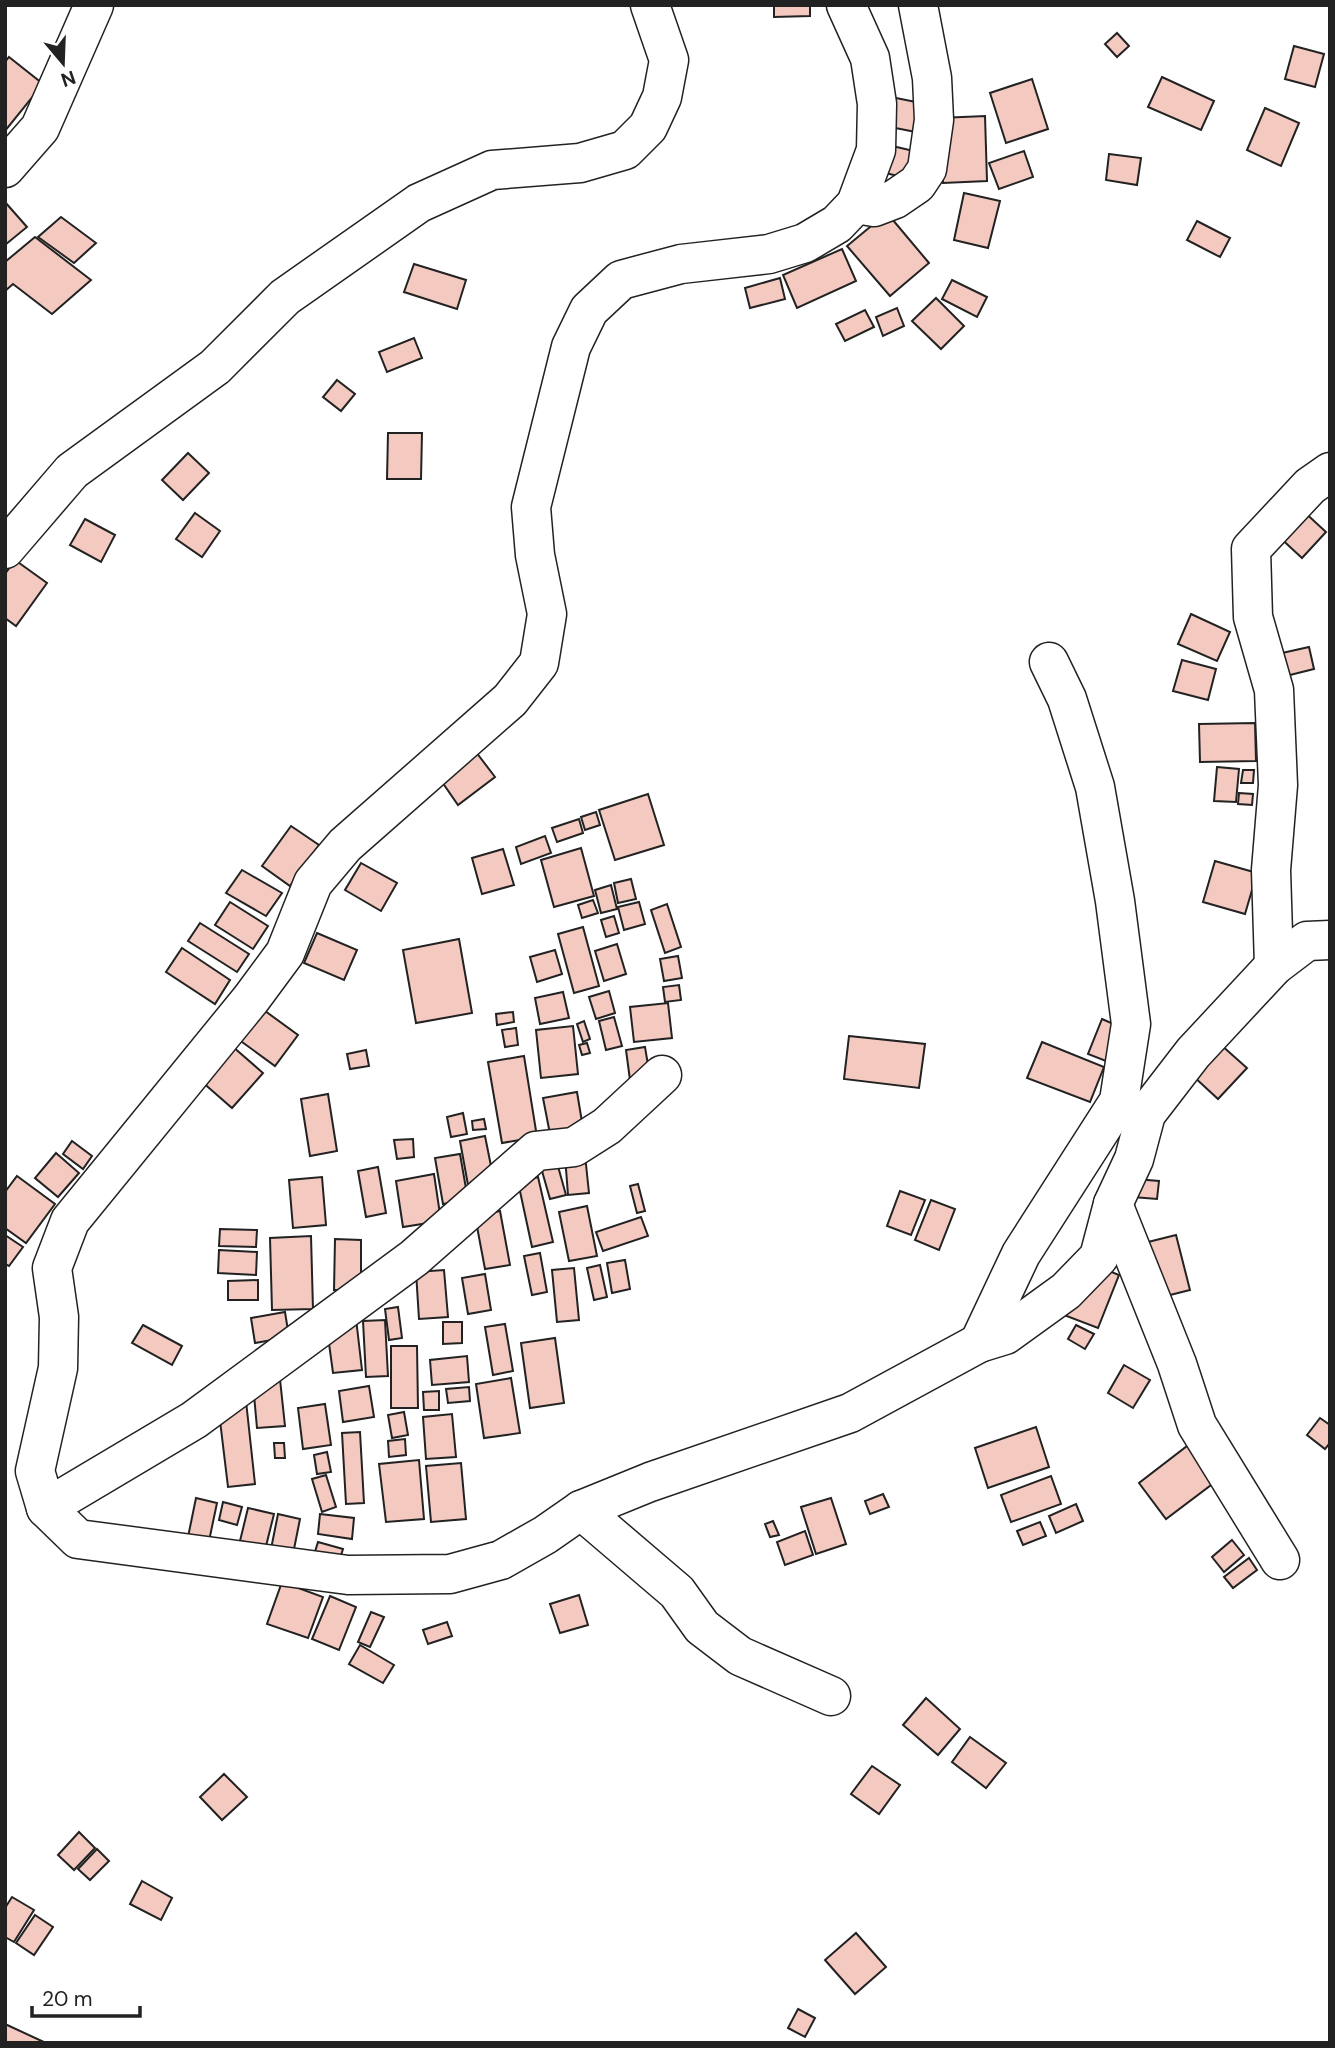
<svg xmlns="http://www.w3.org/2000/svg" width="1335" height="2048" font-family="'DM Sans',sans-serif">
  <rect width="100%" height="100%" fill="#fff"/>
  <g fill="#f3c9c0" stroke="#222" stroke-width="2">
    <path d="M774,5H810V16L774,17Z"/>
    <path d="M1117,33L1129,46L1117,57L1105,44Z"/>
    <path d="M1294,46L1324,54L1315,87L1285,79Z"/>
    <path d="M9,57L43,84L5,131V62Z"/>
    <path d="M1162,77L1214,101L1201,130L1148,107Z"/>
    <path d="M1032,79L1048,129L1006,143L990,93Z"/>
    <path d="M891,97L926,104L921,133L885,126Z"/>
    <path d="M1265,108L1299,123L1281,166L1247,150Z"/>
    <path d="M985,116L987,181L943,183L940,118Z"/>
    <path d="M888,145L918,152L911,179L881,172Z"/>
    <path d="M1024,151L1033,177L999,189L989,163Z"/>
    <path d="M1109,154L1141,158L1137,185L1106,180Z"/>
    <path d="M964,193L1000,201L988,248L954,240Z"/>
    <path d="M5,202L27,227L5,245Z"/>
    <path d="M887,213L929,263L890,296L847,246Z"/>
    <path d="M61,217L96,243L74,263L38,237Z"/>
    <path d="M1197,221L1230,238L1220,257L1187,240Z"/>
    <path d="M35,237L91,280L52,314L13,284L5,291V262Z"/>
    <path d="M842,249L856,281L797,308L783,275Z"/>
    <path d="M414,264L466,280L457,309L404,292Z"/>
    <path d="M780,278L785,299L750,308L745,288Z"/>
    <path d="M952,280L987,297L977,317L942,299Z"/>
    <path d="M936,298L964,326L941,349L912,321Z"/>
    <path d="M897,308L904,326L883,336L876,317Z"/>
    <path d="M865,310L874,327L845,341L836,324Z"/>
    <path d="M414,338L422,358L387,372L379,352Z"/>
    <path d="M337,380L355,394L341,411L323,397Z"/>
    <path d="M388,433H422L421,479H387Z"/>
    <path d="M188,453L209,473L183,500L162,480Z"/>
    <path d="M1300,508L1326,532L1302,558L1276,534Z"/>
    <path d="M195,513L220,531L202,557L176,539Z"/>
    <path d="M85,519L115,535L101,562L70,545Z"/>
    <path d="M15,560L47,583L16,626L5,618V574Z"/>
    <path d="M1191,614L1230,632L1217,661L1178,644Z"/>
    <path d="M1309,647L1314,669L1278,678L1273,655Z"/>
    <path d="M1182,660L1216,669L1208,700L1173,691Z"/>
    <path d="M1255,723L1256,761L1200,762L1199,724Z"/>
    <path d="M476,752L495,777L458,805L440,779Z"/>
    <path d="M1217,767L1239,769L1236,802L1214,801Z"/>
    <path d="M1243,770H1254L1253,783H1241Z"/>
    <path d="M1239,793L1253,794L1252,805L1238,804Z"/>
    <path d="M648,794L664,845L615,860L599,810Z"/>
    <path d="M596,812L600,825L585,830L581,817Z"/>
    <path d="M579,819L583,833L557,842L552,828Z"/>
    <path d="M291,826L319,845L290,886L262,866Z"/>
    <path d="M545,836L551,853L521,864L516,847Z"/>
    <path d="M581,848L594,896L554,907L541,860Z"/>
    <path d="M503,849L514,885L482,894L472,858Z"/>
    <path d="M1215,861L1257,873L1245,914L1203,902Z"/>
    <path d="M361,863L397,883L381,911L345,890Z"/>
    <path d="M242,870L282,893L266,916L226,893Z"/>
    <path d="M631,879L636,899L618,903L614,883Z"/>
    <path d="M611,885L617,909L601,913L595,890Z"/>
    <path d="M593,900L598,913L582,918L578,905Z"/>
    <path d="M230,902L268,926L253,949L215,925Z"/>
    <path d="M639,902L645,924L624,930L618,907Z"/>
    <path d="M667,904L681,947L665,953L651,910Z"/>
    <path d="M614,916L619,933L606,937L601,920Z"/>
    <path d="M200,923L249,954L237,972L188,941Z"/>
    <path d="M583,927L599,986L574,993L558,934Z"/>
    <path d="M317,933L357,950L344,980L304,963Z"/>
    <path d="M459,939L472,1013L416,1023L403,950Z"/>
    <path d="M617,944L626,974L604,981L595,951Z"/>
    <path d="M182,948L230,980L215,1004L166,972Z"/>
    <path d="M555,950L562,974L537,982L530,957Z"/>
    <path d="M678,956L682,978L664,981L660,959Z"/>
    <path d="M679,985L681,1000L665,1002L663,987Z"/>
    <path d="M609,991L615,1013L596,1019L589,997Z"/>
    <path d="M563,992L569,1018L540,1024L535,998Z"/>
    <path d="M668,1003L672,1038L634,1042L630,1007Z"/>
    <path d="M261,1008L298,1035L275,1066L238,1039Z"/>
    <path d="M513,1012L514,1022L497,1025L496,1014Z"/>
    <path d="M614,1017L622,1046L606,1050L599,1021Z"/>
    <path d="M1102,1019L1125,1029L1111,1063L1088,1054Z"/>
    <path d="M584,1021L590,1039L583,1042L577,1024Z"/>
    <path d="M573,1026L578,1074L541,1078L536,1030Z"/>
    <path d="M516,1028L518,1045L505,1047L502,1030Z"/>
    <path d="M849,1036L925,1044L919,1088L844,1079Z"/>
    <path d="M1042,1042L1104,1067L1090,1102L1027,1078Z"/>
    <path d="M587,1043L590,1053L582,1055L579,1045Z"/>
    <path d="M1220,1044L1247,1068L1218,1099L1192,1075Z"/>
    <path d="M232,1046L263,1073L232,1108L201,1081Z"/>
    <path d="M645,1047L650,1077L630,1080L626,1050Z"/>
    <path d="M366,1050L369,1066L350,1069L347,1054Z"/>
    <path d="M524,1056L537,1137L502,1143L488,1062Z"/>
    <path d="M577,1092L583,1128L550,1134L543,1098Z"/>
    <path d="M328,1094L337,1151L310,1156L301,1099Z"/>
    <path d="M463,1113L467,1134L451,1137L447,1117Z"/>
    <path d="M484,1119L486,1129L473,1130L472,1121Z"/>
    <path d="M485,1136L494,1181L468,1185L460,1141Z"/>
    <path d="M413,1139L414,1157L397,1159L394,1140Z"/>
    <path d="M72,1141L92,1156L83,1169L63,1154Z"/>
    <path d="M554,1152L566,1195L550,1199L538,1157Z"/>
    <path d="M56,1153L79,1173L58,1197L35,1178Z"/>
    <path d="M460,1154L468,1200L443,1204L435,1158Z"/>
    <path d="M585,1155L589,1193L568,1195L565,1156Z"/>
    <path d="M378,1167L386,1213L366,1217L358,1171Z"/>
    <path d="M434,1174L441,1221L403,1227L396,1181Z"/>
    <path d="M17,1176L55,1204L26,1243L5,1228V1192Z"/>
    <path d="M322,1177L326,1225L293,1228L289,1180Z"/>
    <path d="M538,1177L553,1242L532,1247L518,1182Z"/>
    <path d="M1135,1179L1159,1181L1157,1199L1133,1197Z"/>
    <path d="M638,1184L645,1211L637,1213L630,1186Z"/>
    <path d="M900,1191L925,1200L911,1235L887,1226Z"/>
    <path d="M931,1200L955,1209L939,1250L915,1240Z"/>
    <path d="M587,1206L597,1256L569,1261L559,1212Z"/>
    <path d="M500,1211L510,1265L485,1269L475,1216Z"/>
    <path d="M641,1217L648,1236L603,1251L596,1232Z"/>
    <path d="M220,1229L257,1230L256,1247L219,1246Z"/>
    <path d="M5,1235L23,1247L9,1266L5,1264Z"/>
    <path d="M1176,1235L1190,1290L1162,1297L1148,1242Z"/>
    <path d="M311,1236L313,1309L272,1310L270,1238Z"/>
    <path d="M335,1239L361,1240V1290H334Z"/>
    <path d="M219,1250L257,1252L256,1275L218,1273Z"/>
    <path d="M540,1253L547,1292L532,1295L524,1256Z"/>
    <path d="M1077,1258L1119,1275L1098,1328L1056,1312Z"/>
    <path d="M625,1260L630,1289L612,1293L607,1263Z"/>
    <path d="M600,1265L607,1297L594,1300L587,1268Z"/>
    <path d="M574,1268L579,1320L557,1322L552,1270Z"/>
    <path d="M444,1270L448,1317L419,1319L416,1272Z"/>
    <path d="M485,1274L491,1310L468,1314L462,1278Z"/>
    <path d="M258,1280V1300H228V1281Z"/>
    <path d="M398,1307L402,1338L389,1340L385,1309Z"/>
    <path d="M355,1310L362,1370L333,1373L325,1314Z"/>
    <path d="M285,1312L289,1337L255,1343L251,1318Z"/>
    <path d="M385,1320L388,1376L366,1377L363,1321Z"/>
    <path d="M443,1322H462V1343L443,1344Z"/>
    <path d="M505,1324L513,1371L493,1375L485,1327Z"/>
    <path d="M143,1325L182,1346L172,1365L132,1343Z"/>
    <path d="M1076,1325L1094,1334L1085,1349L1068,1339Z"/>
    <path d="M555,1338L564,1403L530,1408L521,1343Z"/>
    <path d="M391,1346H417L418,1408H391Z"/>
    <path d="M467,1356L469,1382L432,1385L430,1360Z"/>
    <path d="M1124,1365L1150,1380L1133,1408L1108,1393Z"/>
    <path d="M279,1370L285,1426L257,1428L252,1373Z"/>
    <path d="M511,1378L520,1433L484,1438L476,1384Z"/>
    <path d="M369,1386L374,1417L343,1422L339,1391Z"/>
    <path d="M469,1387L470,1401L448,1403L446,1389Z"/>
    <path d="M439,1391V1410H424L423,1392Z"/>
    <path d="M246,1401L255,1484L228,1487L218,1404Z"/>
    <path d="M325,1404L331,1445L303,1449L298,1408Z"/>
    <path d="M404,1412L408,1435L392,1438L388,1415Z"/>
    <path d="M452,1414L456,1457L426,1459L423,1417Z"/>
    <path d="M1320,1418L1330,1425V1443L1325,1449L1307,1435Z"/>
    <path d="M1036,1427L1049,1467L988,1488L975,1448Z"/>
    <path d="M360,1432L364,1503L346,1504L342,1433Z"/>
    <path d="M405,1439L406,1455L389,1457L388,1441Z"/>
    <path d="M274,1443H284L285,1458H275Z"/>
    <path d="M1191,1443L1219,1479L1166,1519L1139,1483Z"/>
    <path d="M327,1452L331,1472L317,1474L314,1455Z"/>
    <path d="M419,1460L424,1519L386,1522L379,1464Z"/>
    <path d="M461,1463L466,1519L431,1522L426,1466Z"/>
    <path d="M326,1475L336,1507L322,1512L312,1479Z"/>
    <path d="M1051,1476L1061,1504L1011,1522L1001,1495Z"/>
    <path d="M883,1494L889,1507L870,1514L865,1501Z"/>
    <path d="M196,1498L217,1503L209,1541L188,1537Z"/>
    <path d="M831,1498L846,1544L816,1554L801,1507Z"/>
    <path d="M223,1502L242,1507L237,1525L219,1520Z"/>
    <path d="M1076,1504L1083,1521L1056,1533L1049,1516Z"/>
    <path d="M248,1508L274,1514L266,1546L240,1541Z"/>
    <path d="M278,1514L300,1519L293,1554L271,1549Z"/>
    <path d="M320,1514L354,1518L352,1539L318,1534Z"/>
    <path d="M773,1521L779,1535L770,1537L765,1524Z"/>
    <path d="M1040,1522L1046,1536L1023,1545L1017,1531Z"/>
    <path d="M805,1531L813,1555L785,1565L777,1542Z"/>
    <path d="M1232,1540L1244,1555L1224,1572L1212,1557Z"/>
    <path d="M318,1542L343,1549L338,1565L313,1558Z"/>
    <path d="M1249,1558L1257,1570L1233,1588L1224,1577Z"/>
    <path d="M282,1582L323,1597L308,1638L267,1624Z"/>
    <path d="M579,1595L588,1625L560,1633L550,1604Z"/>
    <path d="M330,1596L356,1607L339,1650L312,1639Z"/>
    <path d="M371,1612L384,1617L370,1647L358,1642Z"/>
    <path d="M447,1622L452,1636L428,1644L423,1630Z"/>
    <path d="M360,1645L394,1665L383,1683L349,1664Z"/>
    <path d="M926,1698L960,1729L938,1755L903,1725Z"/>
    <path d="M970,1737L1006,1763L986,1788L952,1762Z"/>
    <path d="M872,1766L900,1785L879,1814L851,1794Z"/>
    <path d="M224,1774L247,1797L222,1820L200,1797Z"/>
    <path d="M79,1832L95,1848L74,1870L58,1855Z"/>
    <path d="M97,1849L109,1861L90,1880L78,1869Z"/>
    <path d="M142,1881L172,1898L161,1920L130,1904Z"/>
    <path d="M12,1897L34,1910L14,1942L5,1937V1908Z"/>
    <path d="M35,1915L53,1927L34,1955L16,1943Z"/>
    <path d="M856,1933L886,1967L855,1994L825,1960Z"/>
    <path d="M798,2009L815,2018L805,2037L788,2028Z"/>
    <path d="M5,2024L46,2043H5Z"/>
  </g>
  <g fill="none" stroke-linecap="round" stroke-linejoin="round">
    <defs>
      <g id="minor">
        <path d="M846,5L870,58L877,104L876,150L856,204L837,224L805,243L769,254L681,264L621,280L589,310L571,347L531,507L535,555L547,614L539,663L510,700L345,845L313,883L285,953L251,999L70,1221L52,1268L59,1317L58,1368L35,1471L46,1508L78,1539L348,1575L450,1574L501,1560L545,1535L581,1510L650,1482L850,1413L979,1343L1005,1335L1066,1291L1099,1257L1113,1204L1134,1159L1146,1114L1193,1053L1274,966L1307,941L1330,940"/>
        <path d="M5,168L40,128L94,5"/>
        <path d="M856,204L874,207L895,199L917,184L927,169L934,120L932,78L918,5"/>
        <path d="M5,549L72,471L215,367L285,297L419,203L492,170L580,163L625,150L648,127L662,97L669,60L650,5"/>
        <path d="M1274,966L1271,870L1278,785L1274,690L1253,617L1251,549L1310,486L1330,472"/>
        <path d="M1113,1204L1177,1364L1197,1425L1280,1560"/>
        <path d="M979,1343L1021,1254L1119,1101L1131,1024L1115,901L1095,787L1067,699L1049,662"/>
        <path d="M46,1508L194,1420L414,1258L536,1151L574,1147L607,1126L662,1075"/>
        <path d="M581,1510L677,1592L702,1627L740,1656L831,1696"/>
      </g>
    </defs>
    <use href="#minor" stroke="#222" stroke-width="41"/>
    <use href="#minor" stroke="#fff" stroke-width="38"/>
  </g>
  <rect width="1335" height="2048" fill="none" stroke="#222222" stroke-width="14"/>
  <g transform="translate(63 63) rotate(161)" stroke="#ffffff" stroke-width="5" paint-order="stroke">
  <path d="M0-5L12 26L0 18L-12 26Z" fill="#222222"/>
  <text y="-10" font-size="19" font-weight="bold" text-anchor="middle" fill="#222222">N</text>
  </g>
  <path d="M32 2006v10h108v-10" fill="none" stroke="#222222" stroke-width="3.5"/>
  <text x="42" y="2006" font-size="21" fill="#222222" stroke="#ffffff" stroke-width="5" paint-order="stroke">20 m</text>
</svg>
